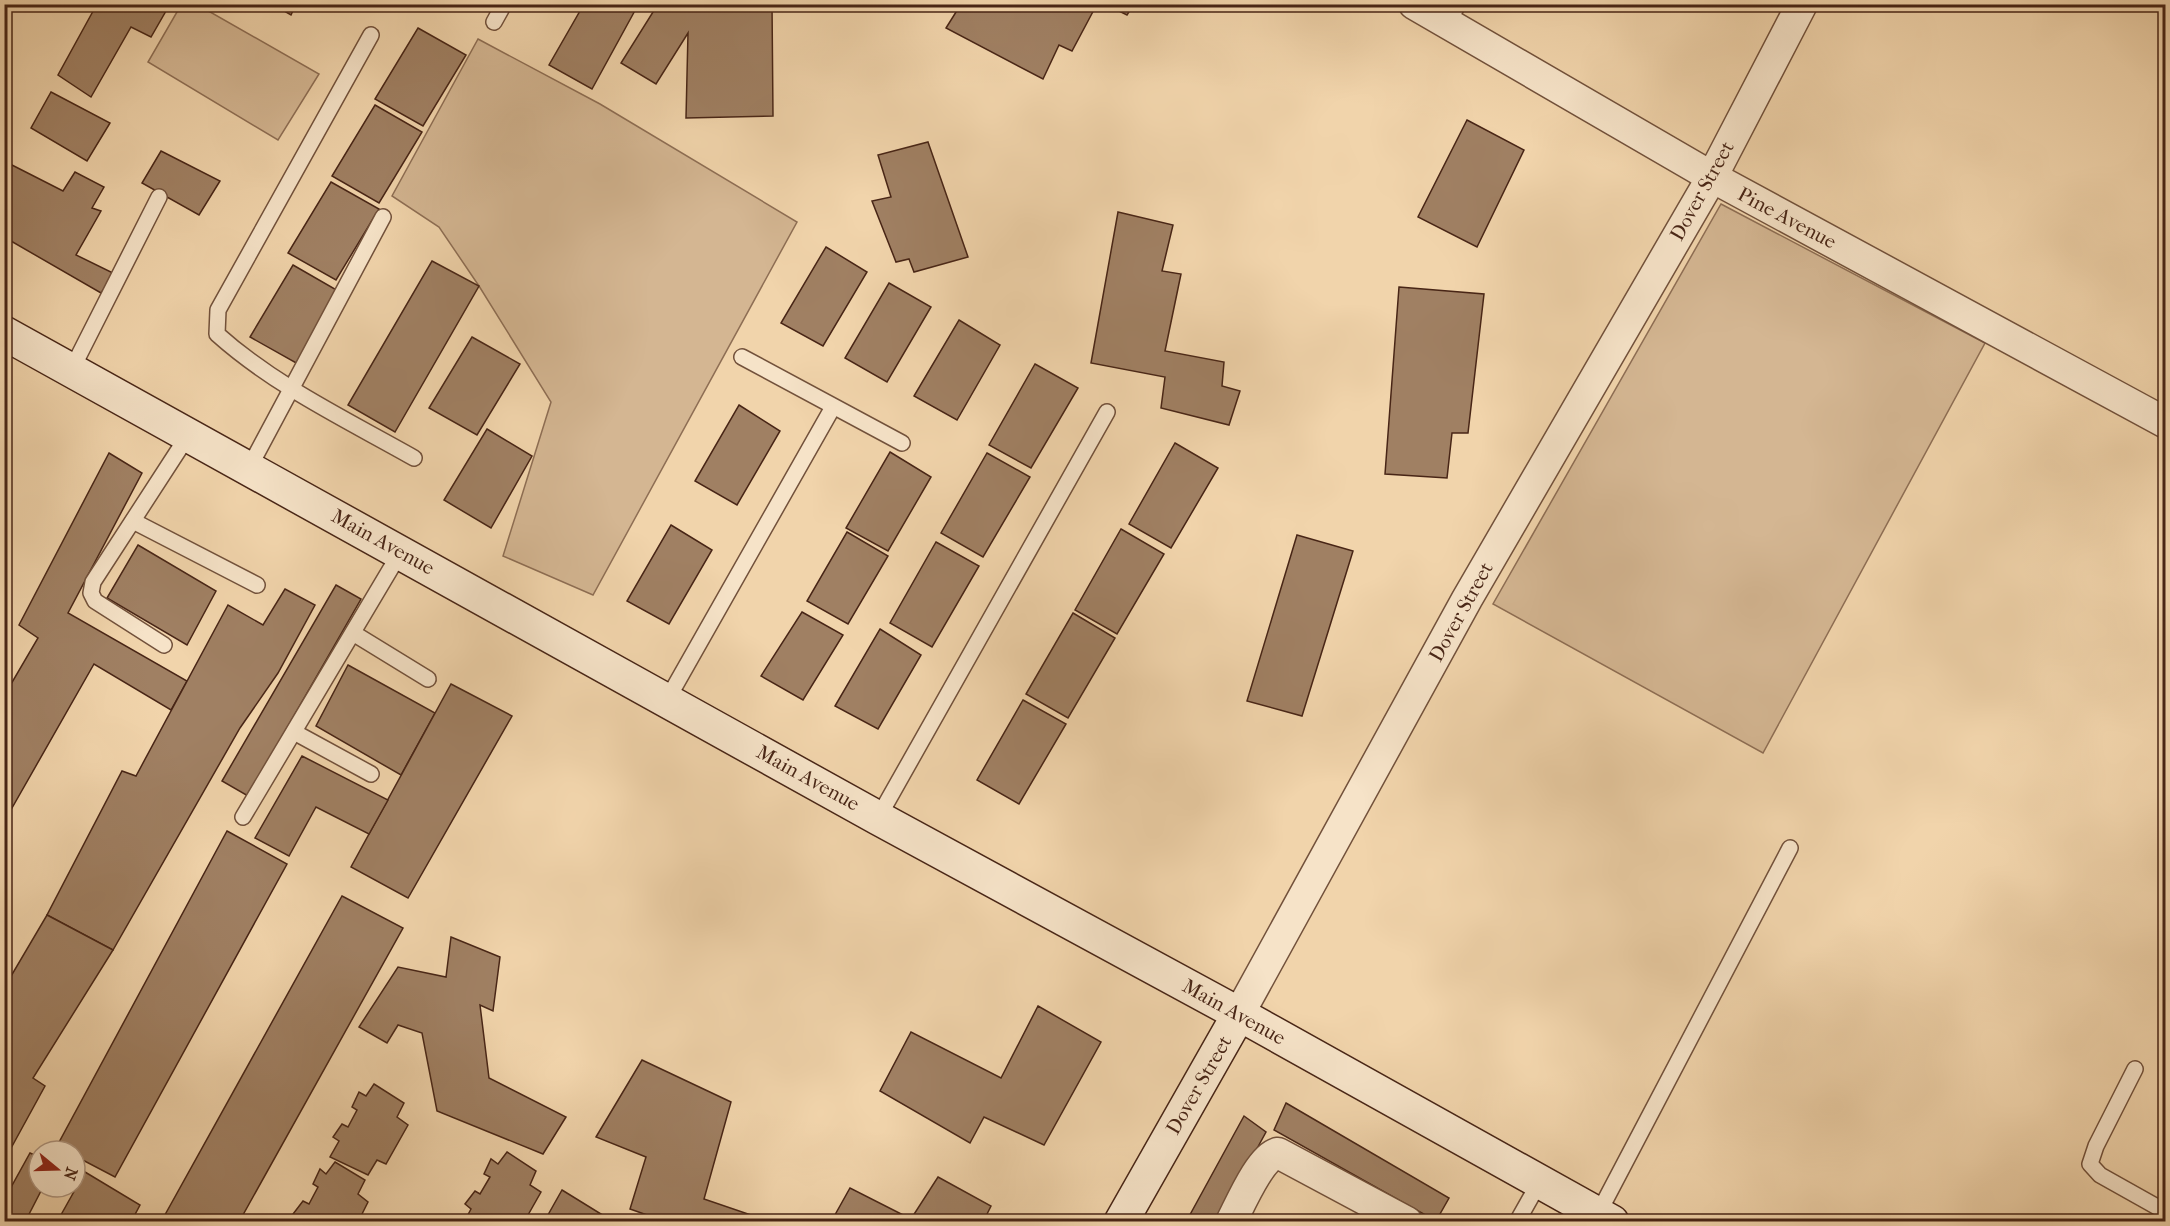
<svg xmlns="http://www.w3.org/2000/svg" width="2170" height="1226" font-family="'IM FELL French Canon',serif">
  <rect width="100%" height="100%" fill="#f1d4ab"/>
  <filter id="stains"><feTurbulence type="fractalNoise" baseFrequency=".00333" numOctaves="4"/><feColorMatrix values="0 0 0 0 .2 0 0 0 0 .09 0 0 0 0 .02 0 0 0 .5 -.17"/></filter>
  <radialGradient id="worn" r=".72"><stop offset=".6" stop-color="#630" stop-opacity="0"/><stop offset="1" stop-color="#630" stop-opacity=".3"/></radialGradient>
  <g fill="#d4b692" stroke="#8e6e54" stroke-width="1.5">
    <path d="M181,5H198L319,74L278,140L148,62Z"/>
    <path d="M478,39L600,104L797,222L593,595L503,556L551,402L479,286L439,227L392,196Z"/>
    <path d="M1721,204L1985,343L1763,753L1493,604Z"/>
  </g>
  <g fill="#a08063" stroke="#482516" stroke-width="1.5">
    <path d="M97,4H170L151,37L131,27L91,97L58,75Z"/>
    <path d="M272,4H296L291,15Z"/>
    <path d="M584,4L638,5L592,89L549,65Z"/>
    <path d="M658,4H772L773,116L686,118L688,33L656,84L621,63Z"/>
    <path d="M961,4H1097L1072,51L1059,45L1043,79L946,28Z"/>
    <path d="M1105,4H1134L1127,15Z"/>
    <path d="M418,28L466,55L423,126L375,99Z"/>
    <path d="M51,92L110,123L87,161L31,128Z"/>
    <path d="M375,105L422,132L379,203L332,176Z"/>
    <path d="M1467,120L1524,150L1477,247L1418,217Z"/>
    <path d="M928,142L968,257L914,272L909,259L896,262L872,201L891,197L878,155Z"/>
    <path d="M161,151L220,181L199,215L142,183Z"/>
    <path d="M8,163L63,191L75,172L104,187L92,208L101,211L76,255L115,274L101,293L4,237V170Z"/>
    <path d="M331,182L379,209L336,280L288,253Z"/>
    <path d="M1118,212L1173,225L1162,271L1181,274L1165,351L1224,362L1222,386L1240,391L1229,425L1161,408L1165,377L1091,363Z"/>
    <path d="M826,247L867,272L823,346L781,323Z"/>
    <path d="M432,261L479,286L395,432L348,405Z"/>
    <path d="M293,265L340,292L298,364L250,337Z"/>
    <path d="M889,283L931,307L887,382L845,358Z"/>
    <path d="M1399,287L1484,294L1468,433H1452L1447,478L1385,474Z"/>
    <path d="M959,320L1000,345L957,420L914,396Z"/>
    <path d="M472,337L520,364L477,435L429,408Z"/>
    <path d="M1035,364L1078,388L1031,468L989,445Z"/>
    <path d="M739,405L780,431L737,505L695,481Z"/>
    <path d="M487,429L532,456L491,528L444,500Z"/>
    <path d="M1175,443L1218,468L1171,548L1129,524Z"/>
    <path d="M890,452L931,477L888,551L846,528Z"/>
    <path d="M109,453L142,473L68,613L187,681L171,710L94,664L4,822V696L38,638L19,625Z"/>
    <path d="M987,453L1030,477L983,557L941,533Z"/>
    <path d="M671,525L712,550L669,624L627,601Z"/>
    <path d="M1121,529L1164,554L1117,634L1075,610Z"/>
    <path d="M847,532L888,556L848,624L807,601Z"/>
    <path d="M1297,535L1353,551L1302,716L1247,701Z"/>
    <path d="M936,542L979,566L932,647L890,623Z"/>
    <path d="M138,545L216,591L187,645L107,598Z"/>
    <path d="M336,585L361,599L248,796L222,781Z"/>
    <path d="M285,589L315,605L278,673L240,728L113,950L47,915L122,771L136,776L228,605L263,625Z"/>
    <path d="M802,612L843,635L803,700L761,676Z"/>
    <path d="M1073,613L1115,638L1068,718L1026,694Z"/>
    <path d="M880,629L921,655L878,729L835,706Z"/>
    <path d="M348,665L435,713L401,775L316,726Z"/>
    <path d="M451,684L512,716L408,898L351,867Z"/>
    <path d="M1023,700L1066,724L1019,804L977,780Z"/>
    <path d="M302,756L388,800L369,834L316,807L289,856L255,838Z"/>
    <path d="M227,831L287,864L115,1177L75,1156V1151H66L57,1146Z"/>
    <path d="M342,896L403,928L239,1222H161Z"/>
    <path d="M47,915L113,950L33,1078L45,1086L4,1161V988Z"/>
    <path d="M451,937L500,957L493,1011L480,1005L489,1078L566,1117L543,1154L437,1111L422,1033L398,1025L387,1043L359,1027L398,967L446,977Z"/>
    <path d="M1038,1006L1101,1042L1044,1145L984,1117L970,1143L880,1091L911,1032L1001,1078Z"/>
    <path d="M642,1060L731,1102L704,1199L751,1215L750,1222H667L630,1209L646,1157L596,1137Z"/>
    <path d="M374,1084L404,1103L397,1117L408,1125L386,1164L377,1160L368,1175L330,1157L339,1141L333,1137L342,1124L348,1127L357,1110L352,1107L359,1092L366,1096Z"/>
    <path d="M1286,1103L1449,1198L1436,1221L1274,1130Z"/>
    <path d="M1244,1116L1266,1132L1217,1222H1186Z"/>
    <path d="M507,1152L536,1171L530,1185L541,1192L524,1222H464L471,1209L465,1204L475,1191L480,1194L490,1177L484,1174L491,1159L498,1164Z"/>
    <path d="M30,1153L39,1157V1187H43L25,1222H4V1200Z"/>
    <path d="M335,1162L365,1180L358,1194L368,1202L358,1222H297L299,1218L293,1214L303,1201L309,1204L318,1187L313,1184L320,1169L326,1174Z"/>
    <path d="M85,1172L140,1205L131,1222H57Z"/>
    <path d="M938,1177L991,1206L983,1222H831L850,1188L911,1219Z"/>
    <path d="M562,1190L614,1222H544Z"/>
  </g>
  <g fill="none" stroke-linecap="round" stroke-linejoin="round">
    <defs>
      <g id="lane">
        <path d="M494,22L504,4"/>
        <path d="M1448,23L1458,4"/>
        <path d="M371,35L218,310L217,334C275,386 347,420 414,458"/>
        <path d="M742,357L902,443"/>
        <path d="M72,369L159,197"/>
        <path d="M249,468L383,217"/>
        <path d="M133,521L257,585"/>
        <path d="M353,633L428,679"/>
        <path d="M164,645L95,601L91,593L93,582L189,434"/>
        <path d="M667,700L833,407"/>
        <path d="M294,732L371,774"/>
        <path d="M243,817L400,553"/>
        <path d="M878,818L1107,412"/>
        <path d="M2135,1069L2096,1146L2090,1164L2100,1175L2166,1212"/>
        <path d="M1598,1214L1790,848"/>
        <path d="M1517,1222L1540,1181"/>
      </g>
      <g id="street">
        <path d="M1414,4L1712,177L2166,423"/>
        <path d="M1239,1014L1467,599L1712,177L1802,4"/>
        <path d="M1231,1222C1239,1207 1261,1155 1278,1153L1407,1222"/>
      </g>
      <g id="secondary">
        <path d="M4,333L878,818L1239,1014L1612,1222"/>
        <path d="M1121,1222L1239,1014"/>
      </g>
    </defs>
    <use href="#lane" stroke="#72513b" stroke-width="18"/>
    <use href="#street" stroke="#72513b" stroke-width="33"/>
    <use href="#secondary" stroke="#482516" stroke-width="36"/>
    <use href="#lane" stroke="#f6e3c8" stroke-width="15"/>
    <use href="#street" stroke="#f6e3c8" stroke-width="30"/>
    <use href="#secondary" stroke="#f6e3c8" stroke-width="33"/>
  </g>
  <g text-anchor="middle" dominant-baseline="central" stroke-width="4.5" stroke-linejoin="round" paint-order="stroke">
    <g font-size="20" fill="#482516" stroke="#f6e3c8">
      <text transform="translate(1702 191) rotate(-61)">Dover Street</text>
      <text transform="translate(1787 218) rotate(28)">Pine Avenue</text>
      <text transform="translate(383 542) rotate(29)">Main Avenue</text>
      <text transform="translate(1461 612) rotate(-61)">Dover Street</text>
      <text transform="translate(808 778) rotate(29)">Main Avenue</text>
      <text transform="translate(1234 1012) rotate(29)">Main Avenue</text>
      <text transform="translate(1199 1085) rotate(-60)">Dover Street</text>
    </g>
  </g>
  <rect width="2170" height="1226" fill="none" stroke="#f1d4ab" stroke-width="24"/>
  <rect x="6" y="6" width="2158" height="1214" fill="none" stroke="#482516" stroke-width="3"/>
  <rect x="12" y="12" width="2146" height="1202" fill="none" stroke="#482516" stroke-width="1.5"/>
  <g transform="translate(57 1169) rotate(109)"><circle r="28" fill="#f6e3c8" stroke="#b09781" stroke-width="1.5"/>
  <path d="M0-4.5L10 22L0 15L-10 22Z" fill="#8f2418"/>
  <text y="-9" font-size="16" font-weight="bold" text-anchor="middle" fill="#482516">N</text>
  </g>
  <rect width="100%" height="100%" filter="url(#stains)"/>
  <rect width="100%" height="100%" fill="url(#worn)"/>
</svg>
